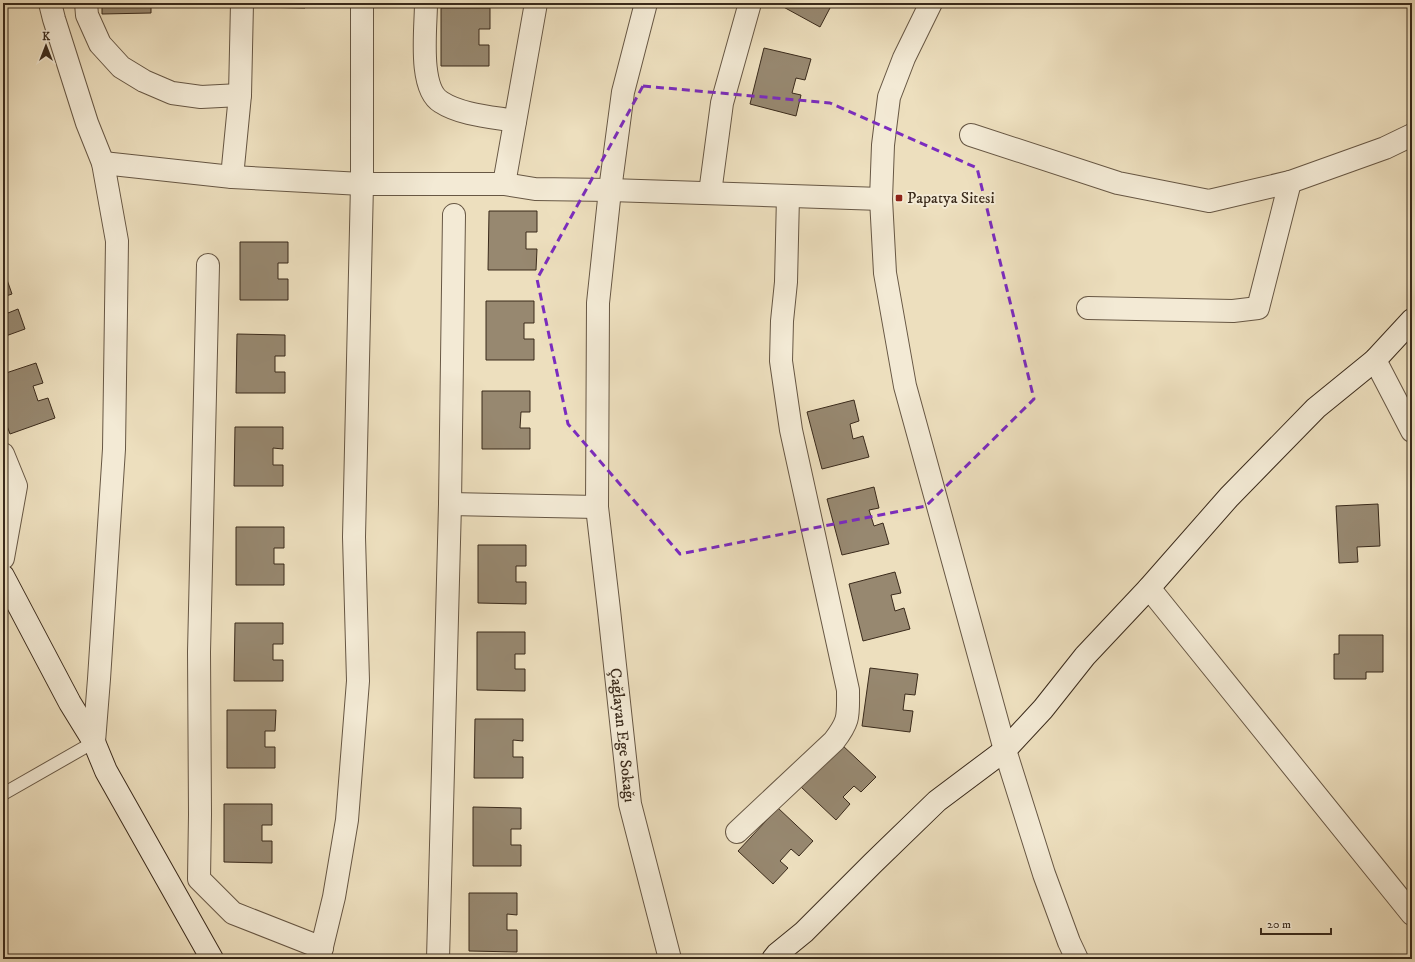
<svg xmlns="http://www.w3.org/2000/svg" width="1415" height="962" font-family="'IM FELL DW Pica',serif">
  <rect width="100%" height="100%" fill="#eddfbe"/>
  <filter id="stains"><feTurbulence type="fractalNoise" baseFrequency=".005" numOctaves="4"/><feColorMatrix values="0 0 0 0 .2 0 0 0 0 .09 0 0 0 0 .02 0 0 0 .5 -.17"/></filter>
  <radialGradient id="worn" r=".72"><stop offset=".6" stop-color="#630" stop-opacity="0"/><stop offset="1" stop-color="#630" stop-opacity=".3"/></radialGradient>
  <g fill="#978870" stroke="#3a2a1b">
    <path d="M102,3H151V13L102,14Z"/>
    <path d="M257,3H305V8L257,7Z"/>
    <path d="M778,3H821L830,8L820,27L778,4Z"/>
    <path d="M441,8H490V29H479V45H489V66H441Z"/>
    <path d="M764,48L811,59L805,80L796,78L792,93L801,95L796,116L750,104Z"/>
    <path d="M489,211H537V232H526V249H537L536,270H488Z"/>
    <path d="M240,242H288V263H278V279H288V300H240Z"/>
    <path d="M5,274L12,294L3,297V275Z"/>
    <path d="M3,298L8,313L18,309L25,329L3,337Z"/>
    <path d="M486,301H534V323H524V339H534V360H486Z"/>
    <path d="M237,334L285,335V356H275V372H285V393H236Z"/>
    <path d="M36,363L43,383L33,386L38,401L48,398L55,418L10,434L3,415V374Z"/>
    <path d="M482,391H530V412H521L520,428H530V449H482Z"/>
    <path d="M854,400L859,421L850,424L853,439L863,436L869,457L822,469L807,412Z"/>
    <path d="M235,427H283V449L273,448V465H283V486H234Z"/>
    <path d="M874,487L879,508L869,510L874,526L883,523L889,544L842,555L827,499Z"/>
    <path d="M1378,504L1380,546L1357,547L1358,562L1339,563L1336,506Z"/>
    <path d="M236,527H284V548H274V564H284V585H236Z"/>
    <path d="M478,545H526V566H516V582H526V604L478,603Z"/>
    <path d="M895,572L901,593L891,595L895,611L904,608L910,629L863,641L849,584Z"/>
    <path d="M235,623H283V644H273V660H283V681H234Z"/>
    <path d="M477,632H525V654H515V669H525V691L477,690Z"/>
    <path d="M1339,635H1383V672H1366V679H1334V654H1339Z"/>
    <path d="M870,668L918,674L915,695L905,694L903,710L913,711L910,732L862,726Z"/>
    <path d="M227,710H276L275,731H265V747H275V768H227Z"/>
    <path d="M475,719H523V741L513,740V757H523V778H474Z"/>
    <path d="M841,744L876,777L861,792L854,786L843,797L850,804L836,820L801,787Z"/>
    <path d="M224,804H272V825H262V841H272V863L224,862Z"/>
    <path d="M473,807L521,808V829H511V845H521V866H473Z"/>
    <path d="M778,808L813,841L799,856L791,849L780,861L788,868L773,884L738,851Z"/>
    <path d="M469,893H517V915L507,914V930H517V952L469,951Z"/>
  </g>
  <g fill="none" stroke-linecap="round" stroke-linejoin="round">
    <defs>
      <path id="lane" d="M3,794L94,742"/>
      <g id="street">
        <path d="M50,3L54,19L87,123L103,163L117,241L114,449L99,679L94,742"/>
        <path d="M86,3L87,15L100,44L121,67L144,81L172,93L201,97L240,95"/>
        <path d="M426,3C426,28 418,88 441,102C461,115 492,117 515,121"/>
        <path id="s1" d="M646,3L623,92L610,190L598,303L597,507L609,610L630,804L670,959"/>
        <path d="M931,3L904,58L889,97L883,145L881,199L885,273L905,386L1005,750L1044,874L1069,942L1077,959"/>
        <path d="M971,135L1118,183L1209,201L1290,182L1385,148L1412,135"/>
        <path d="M103,163L232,177L362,184H504L535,189L610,190L881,199"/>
        <path d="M232,177L240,95L242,3"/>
        <path d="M504,184L536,3"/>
        <path d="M710,193L722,103L750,3"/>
        <path d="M208,265L199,652L200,814L199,879L233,913L322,948"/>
        <path d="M1088,308L1233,311L1258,308L1290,182"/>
        <path d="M1375,360L1412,431"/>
        <path d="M3,454L16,486L3,558"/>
        <path d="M450,504L597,507"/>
        <path d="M1149,588L1412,914"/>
        <path d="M737,832L834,741C850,720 848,716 848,690L791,430L781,361L782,321L786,282L788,196"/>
        <path d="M319,959L334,897L347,820L358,681L354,537L362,184V3"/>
        <path d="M438,959L450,504L454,215"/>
      </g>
      <g id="secondary">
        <path d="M3,576L70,703L94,742L106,771L212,959"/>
        <path d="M773,959L777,954L804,932L873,863L937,801L1005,750L1043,709L1085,656L1149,588L1229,497L1316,408L1375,360L1412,320"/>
      </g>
    </defs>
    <use href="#lane" stroke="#675744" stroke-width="14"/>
    <use href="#street" stroke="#675744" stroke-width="24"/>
    <use href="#secondary" stroke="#3a2a1b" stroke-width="24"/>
    <use href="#lane" stroke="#f3ead5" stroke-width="12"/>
    <use href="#street" stroke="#f3ead5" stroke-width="22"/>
    <use href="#secondary" stroke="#f3ead5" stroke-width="22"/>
  </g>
  <path fill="none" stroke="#7b2cbf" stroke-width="3" stroke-dasharray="8 5" stroke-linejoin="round" d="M643,86L830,103L977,168L1034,399L926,506L680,554L568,424L537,279Z"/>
  <rect fill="#8f2418" stroke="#f3ead5" stroke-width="1.5" x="895" y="194" width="8" height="8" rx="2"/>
  <g text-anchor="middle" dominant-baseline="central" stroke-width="4" stroke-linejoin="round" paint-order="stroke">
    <g font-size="16" fill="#3a2a1b" stroke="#f3ead5" text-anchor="start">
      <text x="907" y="198">Papatya Sitesi</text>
    </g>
    <g font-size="16" fill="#3a2a1b" stroke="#f3ead5">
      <text stroke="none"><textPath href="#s1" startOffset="738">Çağlayan Ege Sokağı</textPath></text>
    </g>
  </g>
  <rect width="1415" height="962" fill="none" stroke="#eddfbe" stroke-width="16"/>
  <rect x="4" y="4" width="1407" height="954" fill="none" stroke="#3a2a1b" stroke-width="2"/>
  <rect x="8" y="8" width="1399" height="946" fill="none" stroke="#3a2a1b"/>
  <g transform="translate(46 46)" stroke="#f3ead5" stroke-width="3" paint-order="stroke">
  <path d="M0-3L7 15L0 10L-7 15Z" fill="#3a2a1b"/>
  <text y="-6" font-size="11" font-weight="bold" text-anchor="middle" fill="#3a2a1b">K</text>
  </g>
  <path d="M1261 928v6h70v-6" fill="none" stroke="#3a2a1b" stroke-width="2"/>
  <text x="1267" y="928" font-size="12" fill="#3a2a1b" stroke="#f3ead5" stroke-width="3" paint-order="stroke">20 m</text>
  <rect width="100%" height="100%" filter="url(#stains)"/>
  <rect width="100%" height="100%" fill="url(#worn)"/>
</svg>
